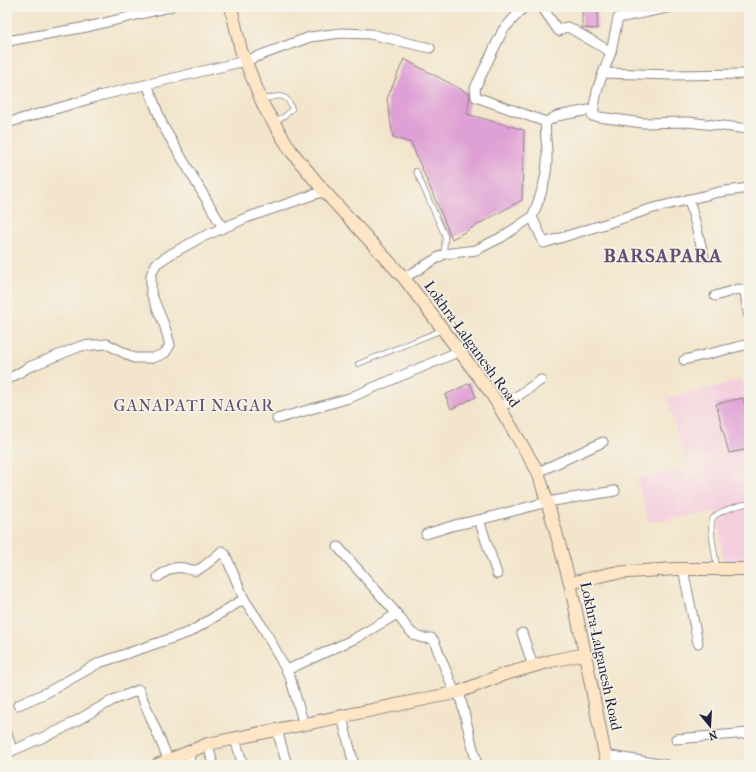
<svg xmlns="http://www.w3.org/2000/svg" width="756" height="772" font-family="'IM FELL French Canon',serif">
  <rect width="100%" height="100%" fill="#f7f3e8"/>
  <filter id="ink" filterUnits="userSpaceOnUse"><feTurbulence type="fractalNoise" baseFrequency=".025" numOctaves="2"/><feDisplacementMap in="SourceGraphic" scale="8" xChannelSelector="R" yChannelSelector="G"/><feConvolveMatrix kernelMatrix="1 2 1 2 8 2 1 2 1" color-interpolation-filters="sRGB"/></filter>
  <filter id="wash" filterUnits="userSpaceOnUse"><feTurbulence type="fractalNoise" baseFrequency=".012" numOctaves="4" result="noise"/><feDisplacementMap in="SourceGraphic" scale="16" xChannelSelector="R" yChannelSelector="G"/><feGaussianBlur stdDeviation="0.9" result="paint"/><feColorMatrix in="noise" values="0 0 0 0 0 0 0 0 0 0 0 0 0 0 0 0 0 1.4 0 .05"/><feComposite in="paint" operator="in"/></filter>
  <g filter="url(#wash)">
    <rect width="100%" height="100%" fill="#f2e5cb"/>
    <path fill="#f4cfde" d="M741,381L749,407V561L724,563L717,512L649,522L637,478L687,469L667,398Z"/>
    <g id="blocks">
      <g fill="#dfa1d5">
        <path d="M582,7H598L597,29L582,28Z"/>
        <path d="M404,59L470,94L467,114L524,130L522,200L452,239L411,143L393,137L387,99Z"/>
        <path d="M470,383L476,397L451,409L445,395Z"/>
        <path d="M743,398L749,423V449L729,453L716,404Z"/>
      </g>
    </g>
  </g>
  <g filter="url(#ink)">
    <use href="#blocks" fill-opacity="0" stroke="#8a8483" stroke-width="1"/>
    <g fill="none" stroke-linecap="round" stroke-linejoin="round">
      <defs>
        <g id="lane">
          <path d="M261,100C275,97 287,90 292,109L285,116L275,122"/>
          <path d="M416,171L445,236L444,254"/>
          <path d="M358,364L442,330"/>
          <path d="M717,568C716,557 708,526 713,518C718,511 737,506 745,504"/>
        </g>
        <g id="street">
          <path d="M524,7L503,30L475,88L476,97L546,122"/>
          <path d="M542,7L558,30L559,31L563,28L568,27L611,52"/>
          <path d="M672,7L618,18L611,52L598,87L592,116L643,123L688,122L749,129"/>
          <path d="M7,43L13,40L87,27L170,7"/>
          <path d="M603,73L671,75L749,74"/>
          <path d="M147,84L163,126L223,228"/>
          <path d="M7,123L103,95L245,61L310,37L341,33L370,34L430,48"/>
          <path d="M689,199L704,257"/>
          <path d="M532,217C541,196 548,176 547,153C547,142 544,133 546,122L557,116L594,109"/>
          <path d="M404,278L444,254L476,250L502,237L532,217L544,243L605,224L650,209L719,192L749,188"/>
          <path d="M715,296L738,289L745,291L748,313L749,314"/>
          <path d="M684,360L749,344"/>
          <path d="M7,380L29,367L81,346L107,344L134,358H153L165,353L170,345L165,327L151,293V275L156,264L171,254L200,238L246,218L324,191"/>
          <path d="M500,408L541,380"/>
          <path d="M277,419L349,398L460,351"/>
          <path d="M538,472L603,442"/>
          <path d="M479,520L497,574"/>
          <path d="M426,534L455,525L479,520L547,502L615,491"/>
          <path d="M338,547L397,614"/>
          <path d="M683,569L698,643"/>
          <path d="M158,577C167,570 174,566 184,568C189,569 192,571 197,570C203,568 216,556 222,551L225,554L244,599"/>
          <path d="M522,633L533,666"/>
          <path d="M287,670L354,639L397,614C408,628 412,640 431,638L434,641L455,693"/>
          <path d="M459,692L477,765"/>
          <path d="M18,705L46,693L99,663L190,632L244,599L264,629L290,677L304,725"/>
          <path d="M342,717L354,765"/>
          <path d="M277,730L287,765"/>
          <path d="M7,733L12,751"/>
          <path d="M235,739L243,765"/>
          <path d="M676,739L749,733"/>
          <path d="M208,744L213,765"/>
          <path d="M189,752L190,765"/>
          <path d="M7,753L60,730L113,700L139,690L169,761"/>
          <path d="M605,755L666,765"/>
        </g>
        <g id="secondary">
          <path d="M231,7L241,50L264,107L291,151L324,191L404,278L491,393L538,472L552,518L570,583L585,654L607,765"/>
          <path d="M570,583L613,573L676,569H749"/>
          <path d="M157,765L208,744L459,692L502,675L551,661L585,654"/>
        </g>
      </defs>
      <use href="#lane" stroke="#8a8483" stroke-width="6"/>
      <use href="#street" stroke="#8a8483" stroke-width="11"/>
      <use href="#secondary" stroke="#8a8483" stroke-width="14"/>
      <use href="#lane" stroke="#fff" stroke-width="4.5"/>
      <use href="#street" stroke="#fff" stroke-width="9"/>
      <use href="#secondary" stroke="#fde5c5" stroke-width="12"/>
    </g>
  </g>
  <g text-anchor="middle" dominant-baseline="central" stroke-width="3.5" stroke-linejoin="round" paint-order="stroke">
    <g font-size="15" fill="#22223b" stroke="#f7f3e8">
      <text transform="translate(472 344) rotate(54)">Lokhra-Lalganesh Road</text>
      <text transform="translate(601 656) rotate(78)">Lokhra-Lalganesh Road</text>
    </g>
    <g font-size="17" letter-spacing="1" fill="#644e71" stroke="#f7f3e8">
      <text x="194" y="405">GANAPATI NAGAR</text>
    </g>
    <g font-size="19" font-weight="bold" letter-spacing="1" fill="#644e71" stroke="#f7f3e8">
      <text x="663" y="256">BARSAPARA</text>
    </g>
  </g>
  <rect width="756" height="772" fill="none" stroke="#f7f3e8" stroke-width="24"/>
  <g transform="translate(710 726) rotate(162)" stroke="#f7f3e8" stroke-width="3" paint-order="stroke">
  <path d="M0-3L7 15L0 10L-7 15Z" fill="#22223b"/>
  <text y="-6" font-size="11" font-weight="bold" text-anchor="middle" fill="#22223b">N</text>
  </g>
</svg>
